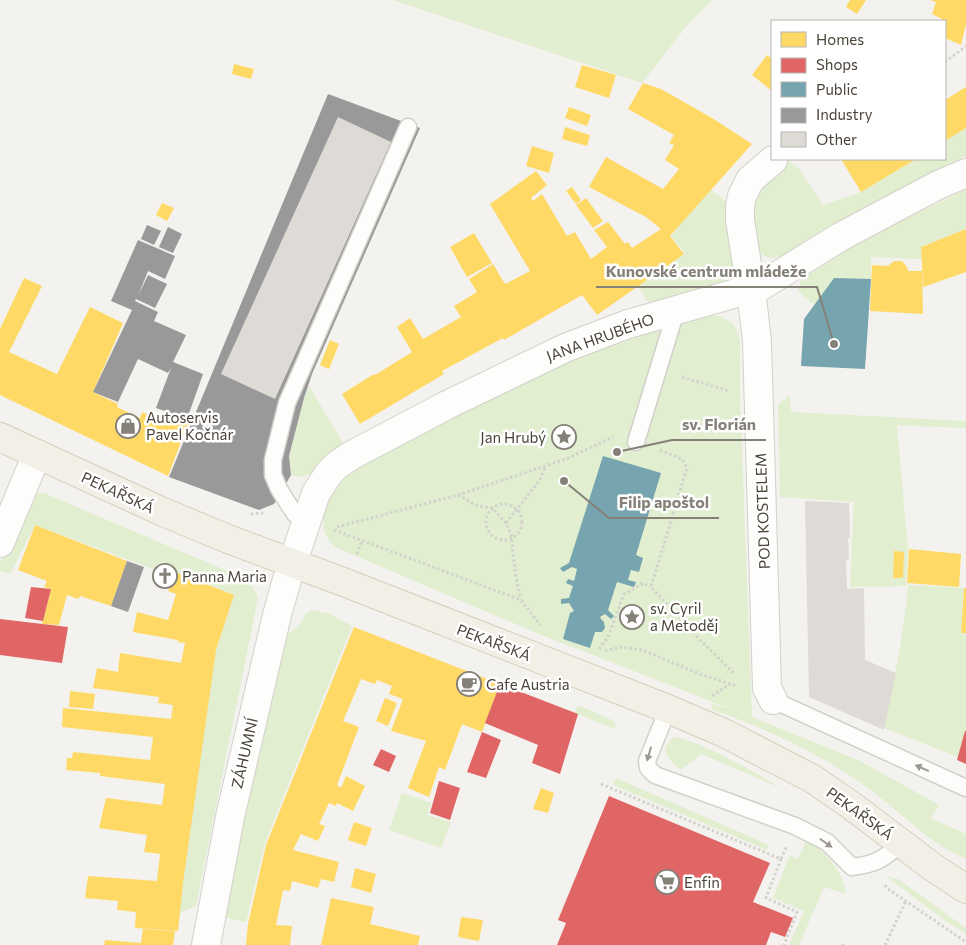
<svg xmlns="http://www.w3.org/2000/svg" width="966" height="945" font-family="Commissioner,sans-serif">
  <rect width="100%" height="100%" fill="#f4f2ee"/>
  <g fill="#e1eecf">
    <path d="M393,0H712L689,23L642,83Z"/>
    <path d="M966,128V156C912,181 860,210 809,239C799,245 781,261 768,257C750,253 750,227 747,212L775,164L788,160L800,170L823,205L861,192L916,159H945V141Z"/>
    <path d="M709,188L731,205L735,269L725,281L715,287L651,307L637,284L684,252L671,236Z"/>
    <path d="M966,189V229L922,246L921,259L871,257V279L834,278L814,305L798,291L801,279L871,236Z"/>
    <path d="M712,315L720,316L732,323L737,330L740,340V394L752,717L860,761L939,805L931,818L966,834V859C932,846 902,813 873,792C824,755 770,730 713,710L711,703L736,711L539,634L335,547C311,525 328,494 348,475C356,468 368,462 378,456L577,355L697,316Z"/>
    <path d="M309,386L343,443L313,473L301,477L291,475L289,456L304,398Z"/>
    <path d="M790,395L791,412L966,421V428L890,425L897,426L908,549L906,586L850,587L854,496L853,502L780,497L778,405Z"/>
    <path d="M33,493H44L239,576C249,582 254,586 258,598L196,906L179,913L215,648L233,594L161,566L159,571L35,525L10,574L0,571V562Z"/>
    <path d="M908,585L964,588L961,633H966V728L958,757L884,728C894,681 904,633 908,585Z"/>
    <path d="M312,610L330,614L352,626L265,843L246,922L222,917L285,639C290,630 294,631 299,625C305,617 301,616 312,610Z"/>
    <path d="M578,705L614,721L616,725L614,729L575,713Z"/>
    <path d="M673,737C693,737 762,776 781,788L701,754L681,770C672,762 667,759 665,748Z"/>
    <path d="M616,778L769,845L767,850L613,785Z"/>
    <path d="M402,793L431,803L427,815L451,822L441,848L389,830Z"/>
    <path d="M807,839C826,854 842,868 846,894L824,887L799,945H789L804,911L773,898L790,855L798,859Z"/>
    <path d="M886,876L898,879L966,928V934L944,920Z"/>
  </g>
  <g fill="#ffd966">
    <path d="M850,0H866L857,14L846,7Z"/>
    <path d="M930,0H966V24L961,45L945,38V21H942V19L932,14L936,2Z"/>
    <path d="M767,55L772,59V91L752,75Z"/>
    <path d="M234,64L254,69L251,79L232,74Z"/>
    <path d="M582,65L616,75L609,98L575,87Z"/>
    <path d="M643,83L661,89L712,118L752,144L670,236L684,254L597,315L582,295L504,340L503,338L442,371L444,374L360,424L342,394L374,374L375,375L412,352L397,327L410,318L423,339L461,317L454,306L477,292L469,279L493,264L505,284L530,271L490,204L536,171L547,185L531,198L533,201L542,194L567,236L575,232L591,259L607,247L594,230L608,222L625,244L628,242L632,248L661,229L646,217L589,187L606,157L663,189L679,169L665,160L674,145L669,143L674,135L628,109Z"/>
    <path d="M966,87V128L945,141V100Z"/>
    <path d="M569,107L591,115L587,126L565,118Z"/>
    <path d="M565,127L590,135L587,146L562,139Z"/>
    <path d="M532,146L554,153L549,173L526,166Z"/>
    <path d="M841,159H916L861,192Z"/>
    <path d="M572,187L581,200L576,204L566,191Z"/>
    <path d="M586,198L603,221L593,228L576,205Z"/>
    <path d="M162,203L174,208L167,221L156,215Z"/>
    <path d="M966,229V272L923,287L921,247Z"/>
    <path d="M474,233L492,263L467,277L450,247Z"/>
    <path d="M894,261H902L907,267L908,271H922L923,314L870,311L872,265L888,266Z"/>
    <path d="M24,278L42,286L9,352L57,374L90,307L123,323L93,392L118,404L117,407L140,418L142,412L161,420L164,412L189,421L168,476L0,395V329Z"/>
    <path d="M330,340L339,344L329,369L320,365Z"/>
    <path d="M35,525L127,561L111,606L80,596L78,599L67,595L59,625L42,624L51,589L44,587L47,581L18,570Z"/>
    <path d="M909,549L961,554L959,587L907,583Z"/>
    <path d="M894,551L904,552L903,578H893Z"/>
    <path d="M175,572L234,595L216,650L183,883L178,931L135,928L136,912L117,910L118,901L85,898L88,876L157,881L160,854L144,852L147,835L99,828L106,798L162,805L165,784L100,776V773L66,770L67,758H72L73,752L150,760L153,737L62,727L63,708L171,719L173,705L158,703L159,697L93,688L97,668L118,672L120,653L181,663L185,643L178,642V640L133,632L137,612L168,620L176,594L168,591Z"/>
    <path d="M964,588H966V633H961Z"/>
    <path d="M354,627L500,684L482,732L462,724L445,770L439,767L429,797L408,788L426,741L391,731L403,699L389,694L392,686L377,680L375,684L361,679L343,721L359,727L337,785L341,788L346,776L365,786L353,811L337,803L336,806L329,803L319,824L325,826L318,841L301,834L293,850L339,862L334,882L321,879L318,888L292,881L290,891L283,890L276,925L292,926L290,945H246L248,924L266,845Z"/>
    <path d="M70,691L95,694L93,709L69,707Z"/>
    <path d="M385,698L397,703L388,726L376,721Z"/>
    <path d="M541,788L554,793L548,813L533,809Z"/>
    <path d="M354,822L372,828L366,846L348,840Z"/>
    <path d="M355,868L376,874L371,893L351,887Z"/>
    <path d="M331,898L374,907L370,924L420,936L418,945H321Z"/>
    <path d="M461,917L483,920L479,941L458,937Z"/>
    <path d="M143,929L175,931L173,945H104L105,940L141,943Z"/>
  </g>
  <g fill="#e06666">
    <path d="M31,587L51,589L43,621L25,618Z"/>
    <path d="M0,619L68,627L62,663L0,655Z"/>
    <path d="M500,684L578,714L560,774L532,763L538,745L485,723Z"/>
    <path d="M965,731H966V764L957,760Z"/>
    <path d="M482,732L501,740L486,778L467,772Z"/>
    <path d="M381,749L396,756L389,772L373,765Z"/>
    <path d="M439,781L460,788L450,820L430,813Z"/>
    <path d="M609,796L770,863L753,902L793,918L785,937L771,932L766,945H557L566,923L558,920Z"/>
  </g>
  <g fill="#76a5af">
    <path d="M834,278L871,279L865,369L801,366L804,319Z"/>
    <path d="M603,456L661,473L636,555L643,558L639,572L631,570L628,580L636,582L634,587L617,582L608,610L614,616L611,619L605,614L600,617L601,619L604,622L605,628L602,632H595L590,648L563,639L570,613L574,611L569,603L561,604V599L569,598L573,586L566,583L568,579L574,581L577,569L572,567L563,572L560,568L569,563Z"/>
    <path d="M161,566L174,570L170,584L157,580Z"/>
  </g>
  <g fill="#999">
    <path d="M328,94L420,128L312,374L304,398L289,456L291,475L274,504L259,510L169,477Z"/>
    <path d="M147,225L161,231L154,245L141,239Z"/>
    <path d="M168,227L182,234L173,253L159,247Z"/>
    <path d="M138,240L175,256L165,279L148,271L138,296L148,275L167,284L155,308L136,299L135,301L158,312L154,321L186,335L173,362L203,374L187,419L156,408L171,368L168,373L138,359L118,402L93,392L132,310L111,301Z"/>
    <path d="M127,561L144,567L128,612L111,606Z"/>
  </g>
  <g fill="#dedbd6">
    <path d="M338,117L391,142L275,399L221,374Z"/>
    <path d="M805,501L849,503L850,538H848L849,559L846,560L847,589L864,588L865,660L896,673L884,730L809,697Z"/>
  </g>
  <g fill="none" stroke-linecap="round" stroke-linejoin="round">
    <defs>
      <g id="service">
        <path d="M636,442L676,311"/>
        <path d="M306,520L295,514L289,505L279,489L273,475V460L287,403L408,127"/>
        <path d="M773,700L966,788"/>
        <path d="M668,709L647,761L648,768L655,775L795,826L827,842L852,867C877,864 883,859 902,843"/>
      </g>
      <g id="minor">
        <path d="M773,160L750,180L742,196L740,206V220L751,290L757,341L767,688L773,700"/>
        <path d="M0,543L37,454"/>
        <path d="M206,945L230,817L277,615L286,583L316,493L329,473L337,465L352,455L447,405L565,348L628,324L761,286L840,237L938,185L966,173"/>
      </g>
      <path id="primary" d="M0,437L163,512L228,539L346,583L668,709L724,733L813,779L852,806L934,868L966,889"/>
    </defs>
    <use href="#service" stroke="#d2d0cb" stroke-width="19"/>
    <use href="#minor" stroke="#d2d0cb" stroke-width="30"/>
    <use href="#primary" stroke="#d6cebb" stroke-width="30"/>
    <g stroke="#d3d2cc" stroke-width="3" stroke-dasharray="2.5 2.5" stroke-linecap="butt">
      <path d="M945,62L966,46"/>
      <path d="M682,377L729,391"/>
      <path d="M660,450L682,459L687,468L651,587L698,638L735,674"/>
      <path d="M458,495L478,506L492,508L506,523L511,534L516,578L521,599"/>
      <circle cx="504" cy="522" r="18"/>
      <path d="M251,514L264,513"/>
      <path d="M506,523L539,481L546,466"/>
      <path d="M337,527L458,495L566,459L613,437"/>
      <path d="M334,530L521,600L540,625"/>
      <path d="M357,554L362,541"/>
      <path d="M599,649L608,637L624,594L643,583L650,587"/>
      <path d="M605,651L621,647L642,650L700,674L737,686"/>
      <path d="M712,696L730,684"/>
      <path d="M601,784L781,859L766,898L797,912L784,945"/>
      <path d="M781,859L786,847"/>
      <path d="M885,885L888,889L966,942"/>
      <path d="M843,945V944"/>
      <path d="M885,945L906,901"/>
    </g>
    <use href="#service" stroke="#fdfdfc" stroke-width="16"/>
    <use href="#minor" stroke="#fdfdfc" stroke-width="28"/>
    <use href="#primary" stroke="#f2efe6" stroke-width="28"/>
  </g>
  <defs><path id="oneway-solid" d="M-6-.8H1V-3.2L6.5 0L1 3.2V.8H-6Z" transform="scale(1.25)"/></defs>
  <g fill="#9b9791">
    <use href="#oneway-solid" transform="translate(649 754) rotate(106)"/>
    <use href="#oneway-solid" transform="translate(922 768) rotate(-156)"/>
    <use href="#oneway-solid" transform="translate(826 843) rotate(35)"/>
  </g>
  <defs>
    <symbol id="shop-ring" viewBox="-11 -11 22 22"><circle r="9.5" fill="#fff" stroke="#868178" stroke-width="1.5"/><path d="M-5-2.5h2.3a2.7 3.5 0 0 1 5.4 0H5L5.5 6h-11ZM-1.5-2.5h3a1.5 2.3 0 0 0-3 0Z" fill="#868178"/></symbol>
    <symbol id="sight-ring" viewBox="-11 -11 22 22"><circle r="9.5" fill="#fff" stroke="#868178" stroke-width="1.5"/><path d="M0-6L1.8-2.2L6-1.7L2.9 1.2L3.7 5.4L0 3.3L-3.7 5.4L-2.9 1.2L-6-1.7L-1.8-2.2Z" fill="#868178"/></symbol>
    <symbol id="church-ring" viewBox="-11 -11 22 22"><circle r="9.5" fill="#fff" stroke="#868178" stroke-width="1.5"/><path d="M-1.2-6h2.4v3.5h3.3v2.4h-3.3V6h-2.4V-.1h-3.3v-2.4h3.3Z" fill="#868178"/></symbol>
    <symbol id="cafe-ring" viewBox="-11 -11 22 22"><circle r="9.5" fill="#fff" stroke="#868178" stroke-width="1.5"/><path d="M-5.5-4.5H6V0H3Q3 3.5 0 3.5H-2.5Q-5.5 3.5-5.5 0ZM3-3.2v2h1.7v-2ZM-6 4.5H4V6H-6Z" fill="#868178"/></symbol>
    <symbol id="supermarket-ring" viewBox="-11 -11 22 22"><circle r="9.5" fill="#fff" stroke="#868178" stroke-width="1.5"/><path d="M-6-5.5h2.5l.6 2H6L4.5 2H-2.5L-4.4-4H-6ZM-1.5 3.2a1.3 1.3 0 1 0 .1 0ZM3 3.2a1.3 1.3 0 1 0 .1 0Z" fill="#868178"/></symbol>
  </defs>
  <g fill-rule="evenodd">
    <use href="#shop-ring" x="114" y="412" width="28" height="28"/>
    <use href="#sight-ring" x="550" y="423" width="28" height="28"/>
    <use href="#church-ring" x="151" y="562" width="28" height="28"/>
    <use href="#sight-ring" x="618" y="603" width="28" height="28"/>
    <use href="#cafe-ring" x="455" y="670" width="28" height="28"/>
    <use href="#supermarket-ring" x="653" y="868" width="28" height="28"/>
  </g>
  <g text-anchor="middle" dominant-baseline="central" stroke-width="5" stroke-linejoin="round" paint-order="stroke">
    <g font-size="15" fill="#4b4439" stroke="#fff">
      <text transform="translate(600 337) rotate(-20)">JANA HRUBÉHO</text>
      <text transform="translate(118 492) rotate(25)">PEKAŘSKÁ</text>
      <text transform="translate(762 511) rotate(-92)">POD KOSTELEM</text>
      <text transform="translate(494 642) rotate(21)">PEKAŘSKÁ</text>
      <text transform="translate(244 753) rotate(-77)">ZÁHUMNÍ</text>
      <text transform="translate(860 813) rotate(36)">PEKAŘSKÁ</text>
    </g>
    <g font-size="15" fill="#4b4439" stroke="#fff" text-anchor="start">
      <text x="146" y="417">Autoservis<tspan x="146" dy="17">Pavel Kočnár</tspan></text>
      <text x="546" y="437" text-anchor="end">Jan Hrubý</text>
      <text x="182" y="576">Panna Maria</text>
      <text x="650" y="608">sv. Cyril<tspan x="650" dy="17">a Metoděj</tspan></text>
      <text x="486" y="684">Cafe Austria</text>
      <text x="684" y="882">Enfin</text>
    </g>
  </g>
  <path fill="none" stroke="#868178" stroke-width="2" d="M834 344L817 287H596M617 452L672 440H766M564 481L609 518H719"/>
  <g fill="#868178" stroke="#fff" stroke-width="2">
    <circle cx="834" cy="344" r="5"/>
    <circle cx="617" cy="452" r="5"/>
    <circle cx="564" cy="481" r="5"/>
  </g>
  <g font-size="16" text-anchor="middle" font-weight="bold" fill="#868178" stroke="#fff" stroke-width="5" stroke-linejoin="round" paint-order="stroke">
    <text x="706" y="277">Kunovské centrum mládeže</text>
    <text x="719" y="430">sv. Florián</text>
    <text x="664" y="508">Filip apoštol</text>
  </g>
  <rect x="771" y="20" width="175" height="140" fill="#ffffff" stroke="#b7b4b0"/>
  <rect x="781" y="32" width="25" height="15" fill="#ffd966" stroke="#b7b4b0"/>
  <text x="816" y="45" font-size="15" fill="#4b4439">Homes</text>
  <rect x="781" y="58" width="25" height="15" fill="#e06666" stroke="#b7b4b0"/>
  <text x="816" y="70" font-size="15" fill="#4b4439">Shops</text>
  <rect x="781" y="82" width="25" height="15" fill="#76a5af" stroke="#b7b4b0"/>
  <text x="816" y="95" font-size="15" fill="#4b4439">Public</text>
  <rect x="781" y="108" width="25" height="15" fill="#999999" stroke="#b7b4b0"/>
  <text x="816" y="120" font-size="15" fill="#4b4439">Industry</text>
  <rect x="781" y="132" width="25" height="15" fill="#dedbd6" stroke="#b7b4b0"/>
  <text x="816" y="145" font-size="15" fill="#4b4439">Other</text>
</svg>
